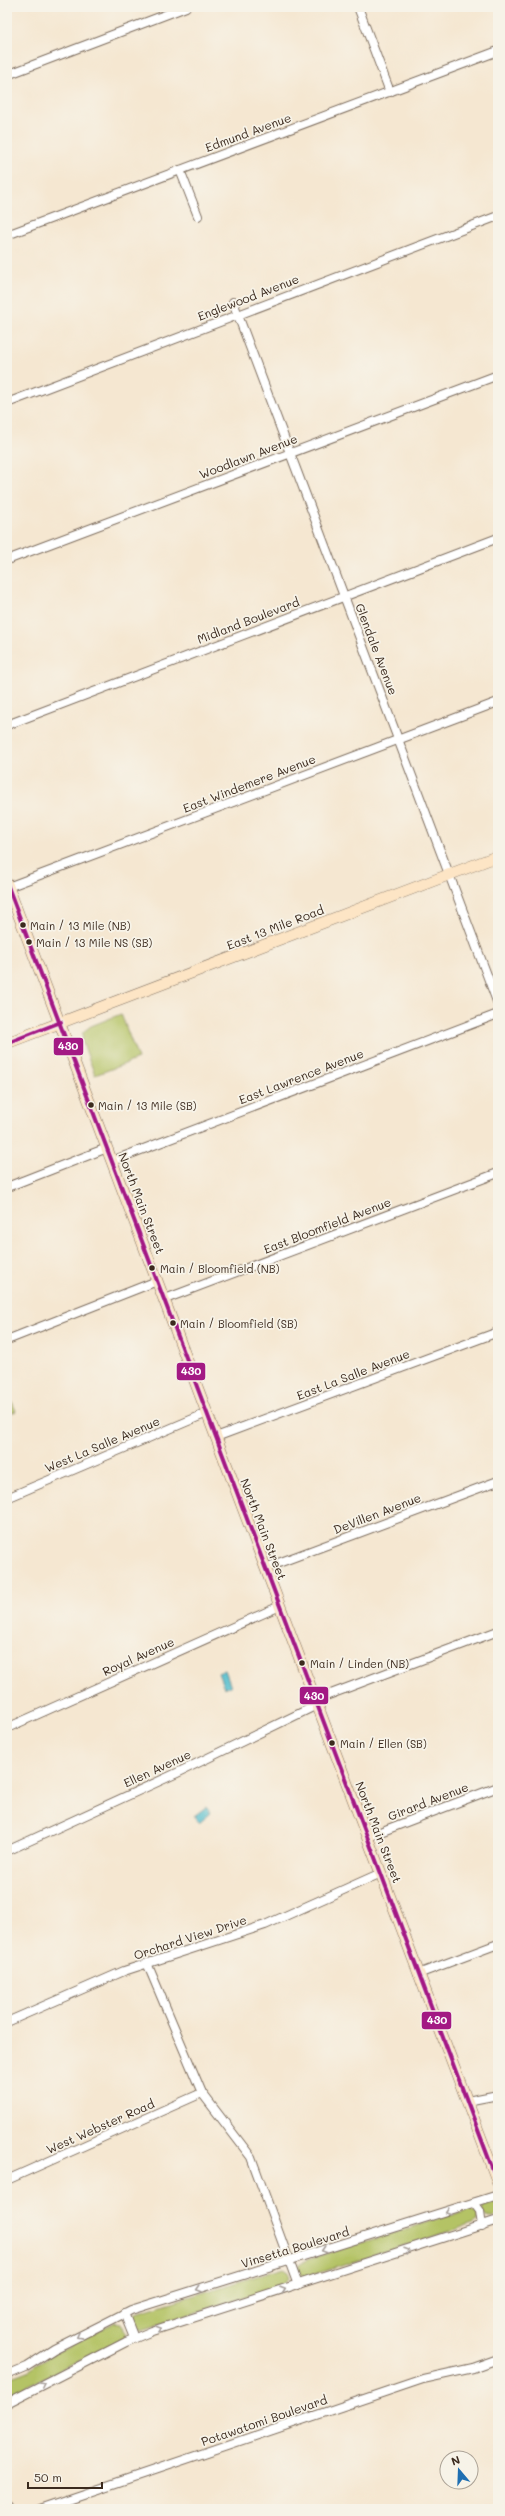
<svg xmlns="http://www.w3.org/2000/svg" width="505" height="2516" font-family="Mali,sans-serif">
  <rect width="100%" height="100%" fill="#f7f3e8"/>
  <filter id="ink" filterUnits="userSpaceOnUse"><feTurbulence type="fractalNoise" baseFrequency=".025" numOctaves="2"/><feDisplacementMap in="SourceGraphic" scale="8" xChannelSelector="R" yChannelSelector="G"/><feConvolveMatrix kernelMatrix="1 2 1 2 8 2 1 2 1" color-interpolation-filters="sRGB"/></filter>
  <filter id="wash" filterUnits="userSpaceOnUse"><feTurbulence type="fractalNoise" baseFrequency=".012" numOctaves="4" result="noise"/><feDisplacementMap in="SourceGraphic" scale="16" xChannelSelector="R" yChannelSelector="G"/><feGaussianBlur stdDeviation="0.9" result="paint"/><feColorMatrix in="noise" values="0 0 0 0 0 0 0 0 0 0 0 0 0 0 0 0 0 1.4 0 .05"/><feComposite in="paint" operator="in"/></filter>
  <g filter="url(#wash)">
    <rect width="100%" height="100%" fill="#f5e7d1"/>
    <g fill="#b4c365" stroke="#787642">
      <path d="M121,1014L138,1059L95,1075L82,1041L83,1032L91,1026Z"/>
      <path d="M7,1391L16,1411L7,1415Z"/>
      <circle cx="490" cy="2210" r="8"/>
      <path d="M470,2209L478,2213L477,2221L472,2224L307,2277L299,2273L298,2266L306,2260Z"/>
      <path d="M283,2268L288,2271L290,2277L284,2284L141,2330L135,2328L132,2320L136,2313Z"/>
      <path d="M115,2322L122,2323L126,2336L122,2339L7,2396V2379L28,2371L53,2354Z"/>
    </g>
    <g fill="#53bece" stroke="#477476">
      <path d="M225,1670L231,1686L224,1688L218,1673Z"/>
      <path d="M206,1807L211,1813L199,1823L194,1816Z"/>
    </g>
  </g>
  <g filter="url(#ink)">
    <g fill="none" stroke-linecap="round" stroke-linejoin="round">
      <defs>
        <g id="minor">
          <path d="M358,7L390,92"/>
          <path d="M7,75L186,7"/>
          <path d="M180,170L198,216"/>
          <path d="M7,235L498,51"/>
          <path d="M233,302L498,1004"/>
          <path d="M7,403L498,216"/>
          <path d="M7,560L498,375"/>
          <path d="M7,725L498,538"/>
          <path d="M8,887L498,702"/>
          <path d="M112,1161L498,1014"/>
          <path d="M7,1187L107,1148"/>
          <path d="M165,1299L498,1173"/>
          <path d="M7,1340L157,1281"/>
          <path d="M216,1437L498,1332"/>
          <path d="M7,1498L207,1413"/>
          <path d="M265,1568L498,1481"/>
          <path d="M315,1700L498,1631"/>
          <path d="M7,1728L280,1606"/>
          <path d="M367,1837L498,1787"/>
          <path d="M7,1851L177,1773L317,1705"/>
          <path d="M147,1963L202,2093L251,2157L298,2285"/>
          <path d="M418,1974L498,1944"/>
          <path d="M7,2022L124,1971L265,1925L381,1873"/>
          <path d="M467,2101L498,2095"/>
          <path d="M7,2180L202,2093"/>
          <path d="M474,2203L480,2211L482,2226"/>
          <path d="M124,2313L134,2338"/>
          <path d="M7,2375L26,2367L54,2349L131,2310L498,2195"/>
          <path d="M7,2403L126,2342L152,2331L498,2220"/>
          <path d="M7,2506L8,2509"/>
          <path d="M39,2509L423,2379L473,2368L498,2359"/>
        </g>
        <g id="secondary">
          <path d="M7,884L498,2183"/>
          <path d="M7,1043L498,856"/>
        </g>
      </defs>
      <use href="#minor" stroke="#7c6c5d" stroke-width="10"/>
      <use href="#secondary" stroke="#7c6c5d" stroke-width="12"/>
      <use href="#minor" stroke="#fff" stroke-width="8"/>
      <use href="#secondary" stroke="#fde5c5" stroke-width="11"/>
      <defs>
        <g id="bus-1">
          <path d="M7,884L498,2183"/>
          <path d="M7,1043L61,1022"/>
        </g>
      </defs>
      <use href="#bus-1" stroke="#f7f3e8" stroke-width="7"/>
      <use href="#bus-1" stroke="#a31984" stroke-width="4"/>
    </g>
    <defs><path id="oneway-chevron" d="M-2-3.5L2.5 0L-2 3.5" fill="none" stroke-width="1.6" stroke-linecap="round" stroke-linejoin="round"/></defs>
    <g stroke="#a79f9a">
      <use href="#oneway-chevron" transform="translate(448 2212) rotate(162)"/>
      <use href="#oneway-chevron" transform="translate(324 2250) rotate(163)"/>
      <use href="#oneway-chevron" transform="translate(407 2251) rotate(-18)"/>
      <use href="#oneway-chevron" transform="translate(199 2289) rotate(163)"/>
      <use href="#oneway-chevron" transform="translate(283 2290) rotate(-18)"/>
      <use href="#oneway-chevron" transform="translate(159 2329) rotate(-19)"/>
      <use href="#oneway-chevron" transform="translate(79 2336) rotate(152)"/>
      <use href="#oneway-chevron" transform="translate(42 2384) rotate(-27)"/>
    </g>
  </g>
  <g fill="#3b2a1e" stroke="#f7f3e8" stroke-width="1.5">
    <circle cx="23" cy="925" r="3.5"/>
    <circle cx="29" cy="942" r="3.5"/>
    <circle cx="91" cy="1105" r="3.5"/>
    <circle cx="152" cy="1268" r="3.5"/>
    <circle cx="173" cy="1323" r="3.5"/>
    <circle cx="302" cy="1663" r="3.5"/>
    <circle cx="332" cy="1743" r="3.5"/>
  </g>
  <g text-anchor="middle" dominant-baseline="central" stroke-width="3.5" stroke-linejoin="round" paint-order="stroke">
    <g font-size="11" fill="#3b2a1e" stroke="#f7f3e8" text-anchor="start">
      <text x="30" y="925">Main / 13 Mile (NB)</text>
      <text x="36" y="942">Main / 13 Mile NS (SB)</text>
      <text x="98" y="1105">Main / 13 Mile (SB)</text>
      <text x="160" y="1268">Main / Bloomfield (NB)</text>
      <text x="180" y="1323">Main / Bloomfield (SB)</text>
      <text x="310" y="1663">Main / Linden (NB)</text>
      <text x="340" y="1743">Main / Ellen (SB)</text>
    </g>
    <g font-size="12" fill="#3b2a1e" stroke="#f7f3e8">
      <text transform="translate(248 132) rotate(-20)">Edmund Avenue</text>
      <text transform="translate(248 297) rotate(-21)">Englewood Avenue</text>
      <text transform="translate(248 456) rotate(-21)">Woodlawn Avenue</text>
      <text transform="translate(248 620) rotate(-21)">Midland Boulevard</text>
      <text transform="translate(377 649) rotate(69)">Glendale Avenue</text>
      <text transform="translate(249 783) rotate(-21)">East Windemere Avenue</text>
      <text transform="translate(275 927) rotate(-21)">East 13 Mile Road</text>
      <text transform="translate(301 1076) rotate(-21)">East Lawrence Avenue</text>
      <text transform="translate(142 1203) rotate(69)">North Main Street</text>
      <text transform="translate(327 1225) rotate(-21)">East Bloomfield Avenue</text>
      <text transform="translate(353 1374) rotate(-21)">East La Salle Avenue</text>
      <text transform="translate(102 1444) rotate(-23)">West La Salle Avenue</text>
      <text transform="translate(377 1513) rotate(-21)">DeVillen Avenue</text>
      <text transform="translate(264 1529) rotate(69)">North Main Street</text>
      <text transform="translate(138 1656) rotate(-24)">Royal Avenue</text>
      <text transform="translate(157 1768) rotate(-25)">Ellen Avenue</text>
      <text transform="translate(428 1801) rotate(-21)">Girard Avenue</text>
      <text transform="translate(379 1832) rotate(69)">North Main Street</text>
      <text transform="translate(190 1937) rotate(-18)">Orchard View Drive</text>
      <text transform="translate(100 2126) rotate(-24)">West Webster Road</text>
      <text transform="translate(295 2247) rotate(-17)">Vinsetta Boulevard</text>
      <text transform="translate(264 2420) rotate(-19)">Potawatomi Boulevard</text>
    </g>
  </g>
  <g stroke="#f7f3e8" stroke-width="1.5">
    <rect x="53" y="1037" width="31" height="19" rx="4" fill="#a31984"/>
    <rect x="176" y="1362" width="30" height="19" rx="4" fill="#a31984"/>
    <rect x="299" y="1686" width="30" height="19" rx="4" fill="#a31984"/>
    <rect x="421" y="2011" width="31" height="19" rx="4" fill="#a31984"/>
  </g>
  <g font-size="11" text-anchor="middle" font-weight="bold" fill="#fff">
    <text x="68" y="1050">430</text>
    <text x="191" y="1375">430</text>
    <text x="314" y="1700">430</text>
    <text x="437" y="2024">430</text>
  </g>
  <rect width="505" height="2516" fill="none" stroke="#f7f3e8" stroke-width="24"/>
  <g transform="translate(459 2470) rotate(341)"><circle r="19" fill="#f7f3e8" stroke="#aca397"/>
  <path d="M0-3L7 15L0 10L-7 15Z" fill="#1f6fb2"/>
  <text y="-6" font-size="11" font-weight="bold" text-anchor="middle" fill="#3b2a1e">N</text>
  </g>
  <path d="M28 2482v6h74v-6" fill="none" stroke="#3b2a1e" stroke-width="2"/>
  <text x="34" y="2482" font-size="12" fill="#3b2a1e" stroke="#f7f3e8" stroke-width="3" paint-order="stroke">50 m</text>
</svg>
